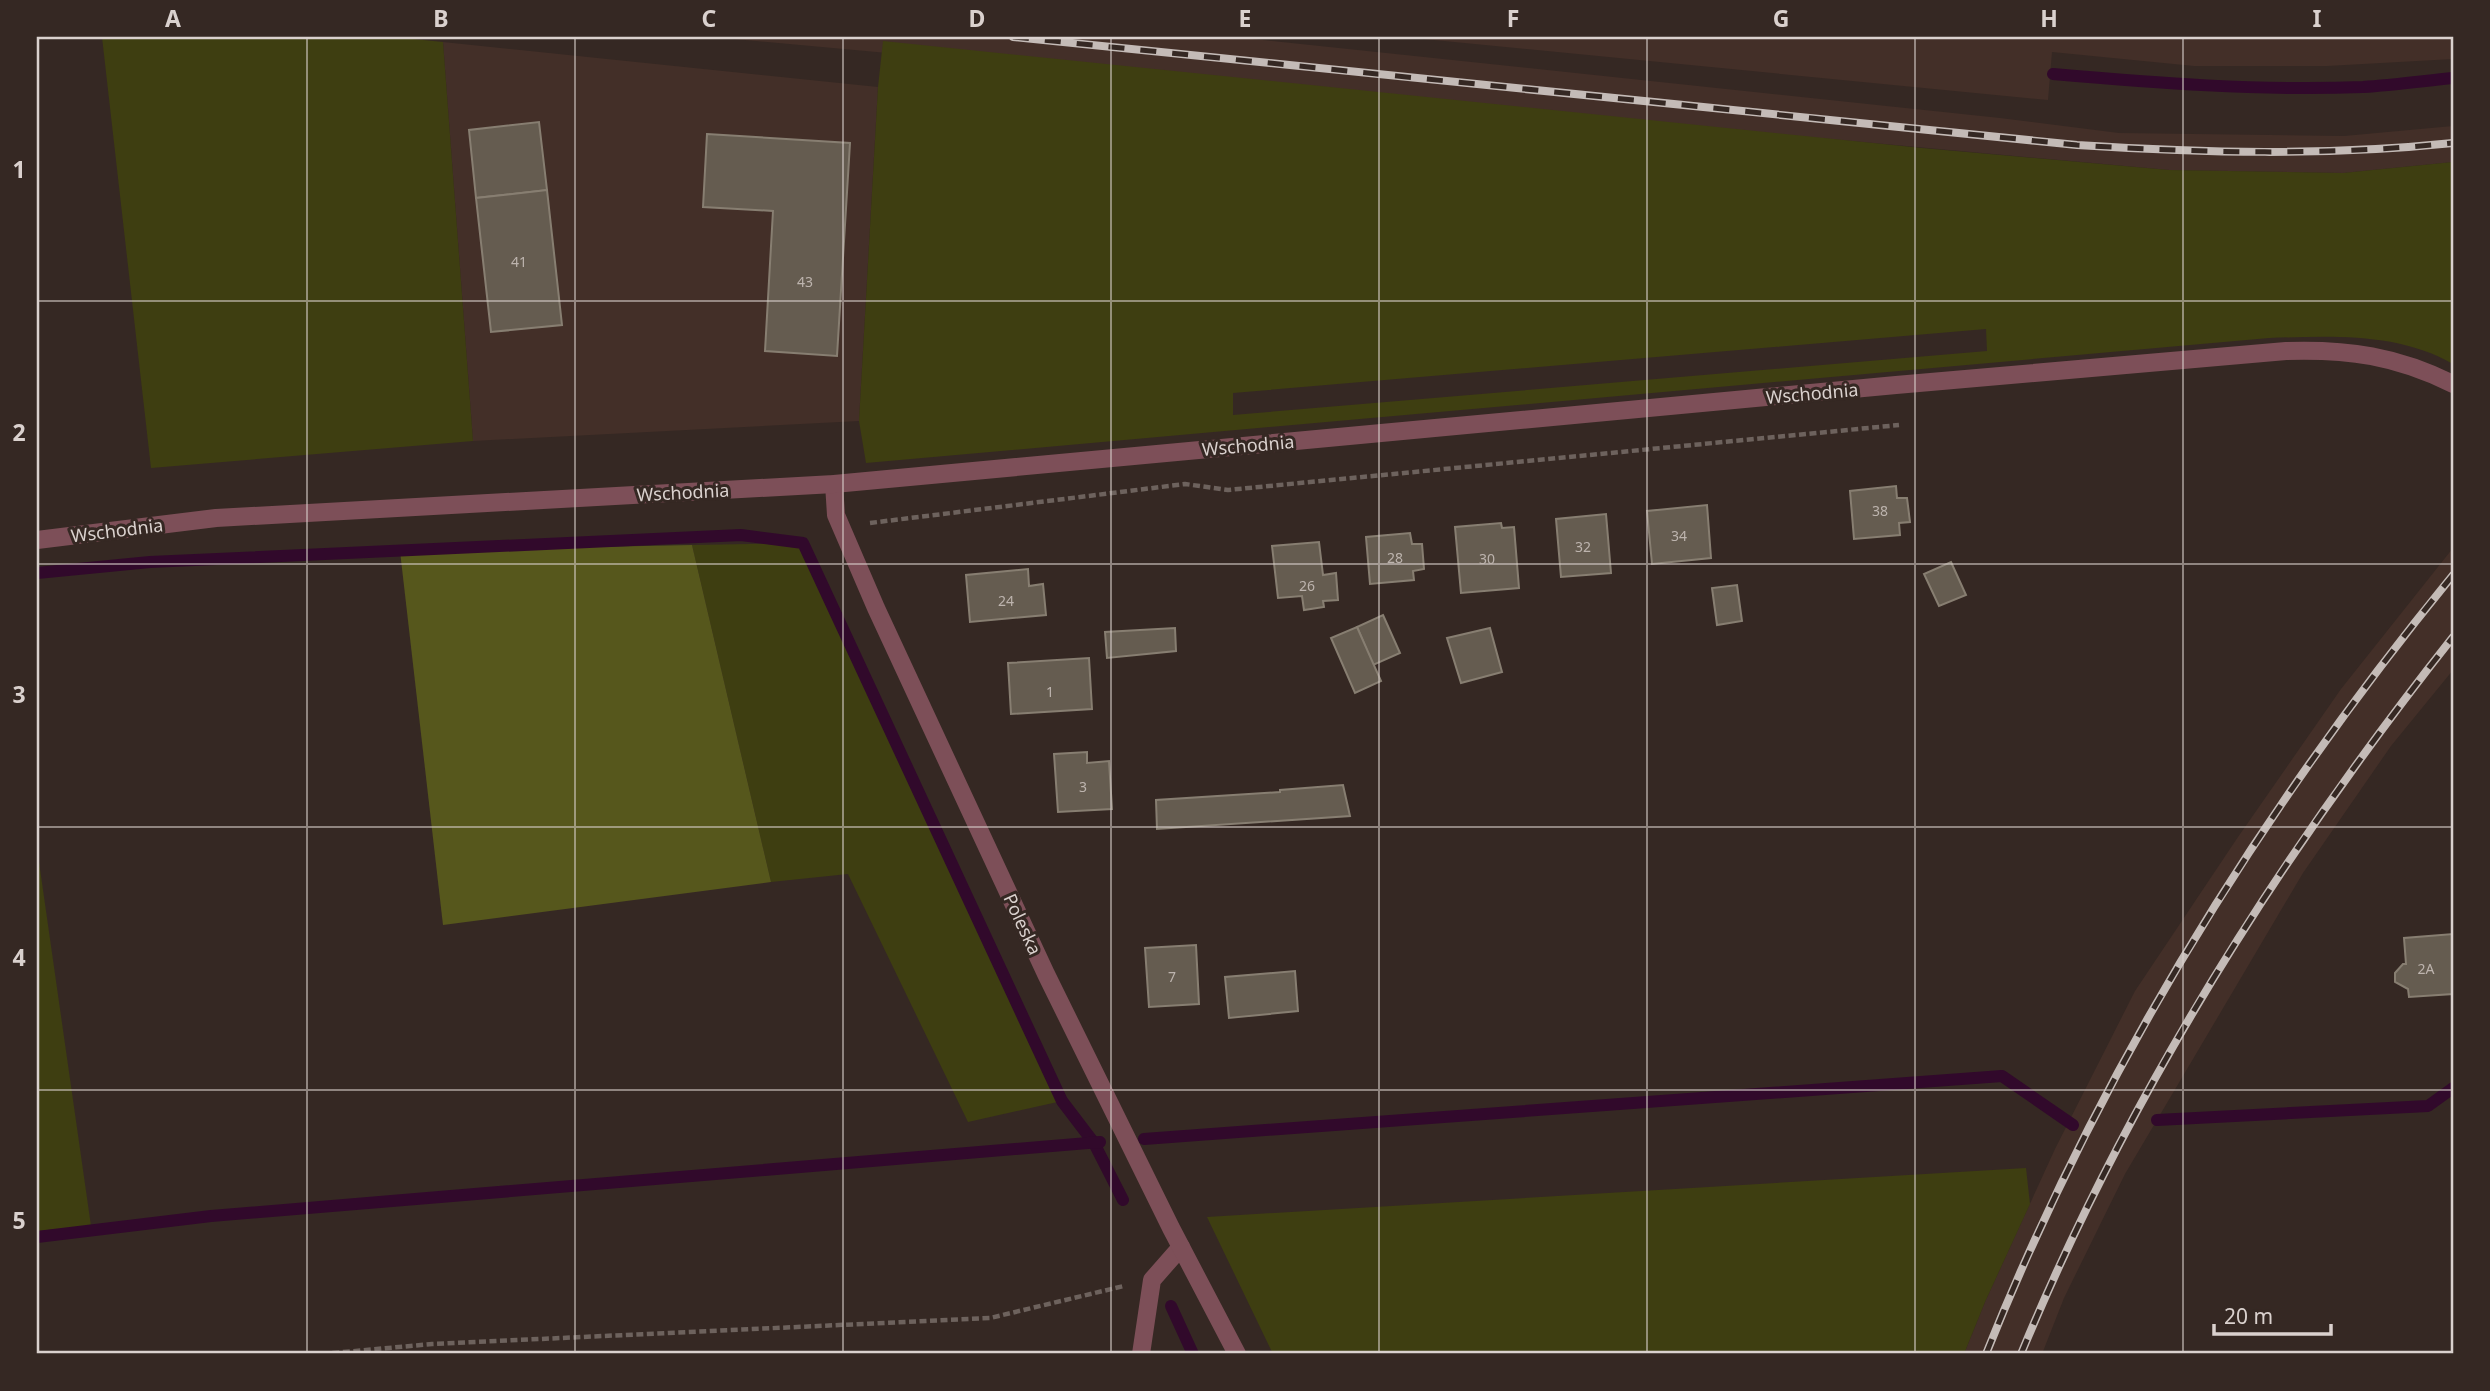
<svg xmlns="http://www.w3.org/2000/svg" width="2490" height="1391" font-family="'Noto Sans',sans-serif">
  <rect width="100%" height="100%" fill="#352823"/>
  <g fill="#432f28">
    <path d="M712,37H1235L2000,118L2119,133L2344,136L2453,126V162L2343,173L2169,170Z"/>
    <path d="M1403,37H2453V59L2327,66H2194L2052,52L2048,100Z"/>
    <path d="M443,42L878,87L859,421L473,441Z"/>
    <path d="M2453,548V670L2391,746L2303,873L2125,1174L2064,1298L2042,1354H1964L1985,1302L2055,1149L2135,991L2238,837L2341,689Z"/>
  </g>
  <g fill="#3e3e11" fill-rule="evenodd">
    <path d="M102,37H394L443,42L473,441L151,468Z"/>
    <path d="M883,41L1922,148L2169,170L2343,173L2453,162V364C2398,332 2331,336 2269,338L866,463L859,421L878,87ZM1986,329L1987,351L1233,415V393Z"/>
    <path d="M803,543L1062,1101L968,1122L848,874L771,882L692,545Z"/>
    <path d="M37,848L91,1226L37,1231Z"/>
    <path d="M2026,1168L2030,1204L1985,1302L1964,1354H1273L1207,1217Z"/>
  </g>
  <path fill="#56571c" d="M692,545L771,882L443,925L400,551Z"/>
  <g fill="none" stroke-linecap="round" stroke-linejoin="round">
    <g stroke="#31092b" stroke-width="12">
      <path d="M2053,74C2155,83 2259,91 2363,87C2393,85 2423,81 2453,78"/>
      <path d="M37,573L150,562L741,535L803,543L1062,1101L1094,1143L1123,1200"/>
      <path d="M2157,1120L2428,1106L2453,1088"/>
      <path d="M1144,1139L2002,1076L2073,1125"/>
      <path d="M37,1237L211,1216L1100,1142"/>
      <path d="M1171,1306L1193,1354"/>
    </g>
  </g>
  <g fill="#655c50" stroke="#877e71" stroke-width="2">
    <path d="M539,122L547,190L476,198L469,130Z"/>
    <path d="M707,134L850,143L837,356L765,351L773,211L703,207Z"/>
    <path d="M547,190L562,325L491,332L476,198Z"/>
    <path d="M1896,486L1897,498H1907L1910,522L1899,523L1900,535L1854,539L1850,491Z"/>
    <path d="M1707,505L1711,558L1652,564L1647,511Z"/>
    <path d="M1606,514L1611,573L1561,577L1556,519Z"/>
    <path d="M1501,523L1502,528L1514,527L1519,588L1461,593L1455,527Z"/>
    <path d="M1410,533L1412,544H1422L1424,569L1413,571L1414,580L1370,584L1366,537Z"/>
    <path d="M1319,542L1323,575L1336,573L1338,600L1323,601L1324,607L1304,610L1302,596L1278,598L1272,546Z"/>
    <path d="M1951,562L1966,595L1939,606L1924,574Z"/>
    <path d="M1028,569L1029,586L1043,584L1046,615L970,622L966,575Z"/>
    <path d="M1737,585L1742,621L1717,625L1712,588Z"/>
    <path d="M1383,615L1400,653L1373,665L1357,627Z"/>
    <path d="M1357,627L1381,681L1355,693L1331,638Z"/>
    <path d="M1175,628L1176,651L1107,658L1105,632Z"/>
    <path d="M1490,628L1502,672L1461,683L1447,638Z"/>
    <path d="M1089,658L1092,709L1011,714L1008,663Z"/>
    <path d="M1087,752V763L1109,761L1112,809L1058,812L1054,754Z"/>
    <path d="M1343,785L1350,816L1157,829L1156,800L1280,792V790Z"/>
    <path d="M2453,934V994L2409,997L2408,989L2395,982V973L2403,964H2406L2404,938Z"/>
    <path d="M1196,945L1199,1004L1149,1007L1145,948Z"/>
    <path d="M1295,971L1298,1011L1229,1018L1225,977Z"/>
  </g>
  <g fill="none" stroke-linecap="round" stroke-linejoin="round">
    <g stroke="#6d625d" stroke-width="4.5" stroke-dasharray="7 3.5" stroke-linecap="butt">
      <path d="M870,523L1185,484L1228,490L1899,425"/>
      <path d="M322,1354L432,1344L990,1318L1124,1286"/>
    </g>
    <path stroke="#7d4f58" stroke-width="18" d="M1141,1354L1152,1280L1181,1247"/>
    <g stroke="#7d4f58" stroke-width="18">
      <path d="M834,484L836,515L876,608L1046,974L1171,1228L1237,1354"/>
      <path d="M37,540L216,518L834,484L1896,385L2286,351C2348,349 2397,356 2453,384"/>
    </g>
    <defs>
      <g id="rail">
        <path d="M1013,37L2077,145C2203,153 2327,156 2453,143"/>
        <path d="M1986,1354C2099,1072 2261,810 2453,575"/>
        <path d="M2021,1354C2128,1095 2279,857 2453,637"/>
      </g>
    </defs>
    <use href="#rail" stroke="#c4bbb7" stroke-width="8"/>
    <use href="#rail" stroke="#352823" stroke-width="5" stroke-dasharray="16" stroke-linecap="butt"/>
  </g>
  <path fill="none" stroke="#dad1ce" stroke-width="2" stroke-opacity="0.55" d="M307,37V1354M575,37V1354M843,37V1354M1111,37V1354M1379,37V1354M1647,37V1354M1915,37V1354M2183,37V1354M37,301H2453M37,564H2453M37,827H2453M37,1090H2453"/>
  <g text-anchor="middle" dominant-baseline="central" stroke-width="6" stroke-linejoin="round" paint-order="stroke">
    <g font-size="14" fill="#bdb4ae">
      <text x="519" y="261">41</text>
      <text x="805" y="281">43</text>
      <text x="1880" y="510">38</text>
      <text x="1679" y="535">34</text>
      <text x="1583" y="546">32</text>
      <text x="1395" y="557">28</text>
      <text x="1487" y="558">30</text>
      <text x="1307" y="585">26</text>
      <text x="1006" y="600">24</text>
      <text x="1050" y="691">1</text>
      <text x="1083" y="786">3</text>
      <text x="2426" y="968">2A</text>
      <text x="1172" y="976">7</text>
    </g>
    <g font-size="18" fill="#dad1ce" stroke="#352823">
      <text transform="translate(1812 393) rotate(-5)">Wschodnia</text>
      <text transform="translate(1248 445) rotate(-5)">Wschodnia</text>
      <text transform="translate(683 492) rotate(-3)">Wschodnia</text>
      <text transform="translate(117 530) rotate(-7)">Wschodnia</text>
      <text transform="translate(1023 924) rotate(65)">Poleska</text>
    </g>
  </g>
  <rect width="2490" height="1391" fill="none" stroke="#352823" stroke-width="77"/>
  <path d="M2214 1324v10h117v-10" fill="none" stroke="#dad1ce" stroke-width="3.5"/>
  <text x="2224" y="1324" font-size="21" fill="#dad1ce" stroke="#352823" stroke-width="5" paint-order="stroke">20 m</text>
  <rect x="38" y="38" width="2414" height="1314" fill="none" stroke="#dad1ce" stroke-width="2.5"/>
  <g font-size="23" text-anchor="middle" font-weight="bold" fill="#dad1ce">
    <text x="173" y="27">A</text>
    <text x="441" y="27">B</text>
    <text x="709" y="27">C</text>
    <text x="977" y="27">D</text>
    <text x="1245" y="27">E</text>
    <text x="1513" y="27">F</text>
    <text x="1781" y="27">G</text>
    <text x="2049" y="27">H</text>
    <text x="2317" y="27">I</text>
    <text x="19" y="178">1</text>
    <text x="19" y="441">2</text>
    <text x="19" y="703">3</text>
    <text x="19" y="966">4</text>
    <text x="19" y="1229">5</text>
  </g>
</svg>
